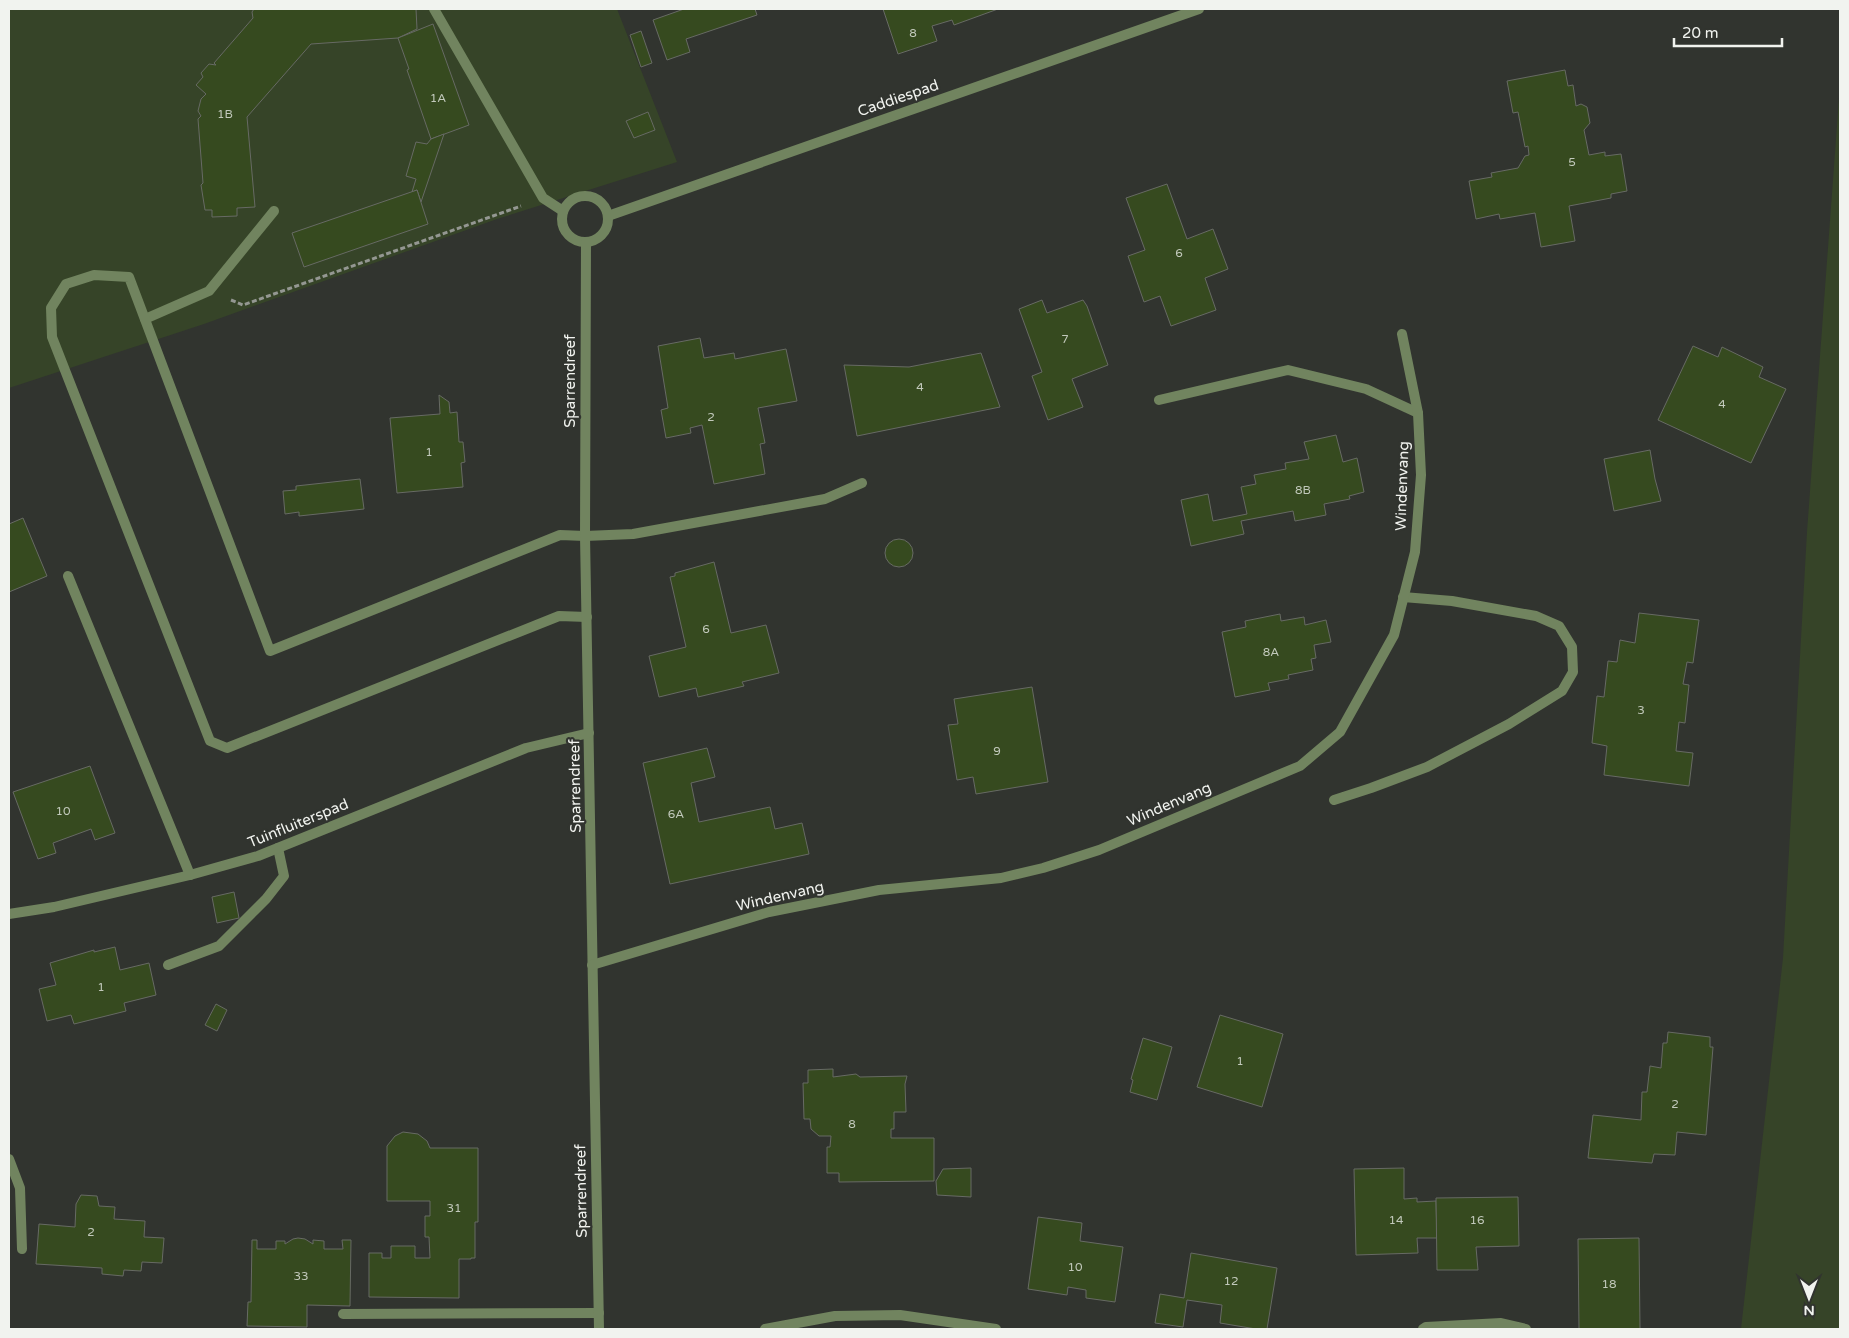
<svg xmlns="http://www.w3.org/2000/svg" width="1849" height="1338" font-family="'Varela Round',sans-serif">
  <rect width="100%" height="100%" fill="#31342f"/>
  <g fill="#364428">
    <path d="M9,9H617L677,162L497,219L204,324L9,388Z"/>
    <path d="M1840,85V1329H1741L1783,958L1807,532Z"/>
  </g>
  <g fill="#364a1f" stroke="#676a64">
    <path d="M254,9H416L417,29L398,38L311,44L247,117L255,207L237,208V216L212,217V210H205L201,185L203,183L198,119L201,116L198,111L201,99L206,94L196,85L203,77L201,73L209,64L216,65L214,63L253,18L252,12Z"/>
    <path d="M684,9H755L757,15L686,39L690,52L667,60L653,20Z"/>
    <path d="M883,9H998L954,25L952,20L932,26L937,41L898,54Z"/>
    <path d="M433,24L469,125L431,139L407,70L409,69L398,38Z"/>
    <path d="M641,31L652,63L641,67L630,35Z"/>
    <path d="M1565,70L1568,86L1573,85L1576,106L1581,104L1587,107L1590,123L1584,130L1589,155L1605,152V156L1621,154L1627,191L1611,194V198L1569,206L1575,241L1541,247L1535,213L1500,219L1499,214L1476,219L1469,181L1492,177L1491,173L1518,168L1525,156L1529,155L1528,146L1525,147L1518,112L1513,113L1507,81Z"/>
    <path d="M648,112L655,130L634,138L626,121Z"/>
    <path d="M444,134L421,202L417,190L412,192L416,179L406,176L416,142L427,144L431,139Z"/>
    <path d="M1167,184L1187,239L1213,229L1228,269L1205,278L1216,310L1171,326L1160,296L1144,302L1128,256L1145,250L1126,198Z"/>
    <path d="M417,190L428,224L304,267L292,233Z"/>
    <path d="M1042,300L1047,313L1083,300L1087,306L1108,365L1072,379L1083,407L1048,420L1032,376L1042,372L1019,309Z"/>
    <path d="M700,338L704,358L734,353L735,359L786,349L797,401L758,408L765,443L760,444L765,474L714,484L702,425L690,428L691,433L666,438L661,410L668,408L658,346Z"/>
    <path d="M1693,346L1718,357L1722,347L1763,367L1759,377L1786,389L1751,463L1658,420Z"/>
    <path d="M981,353L1000,407L857,436L844,365L909,367Z"/>
    <path d="M439,395L449,402L450,413L457,412L459,442H463L465,462L461,463L463,487L397,493L390,418L440,414Z"/>
    <path d="M1336,435L1343,462L1357,458L1364,492L1349,496L1350,499L1324,504L1326,515L1295,521L1293,511L1241,521L1244,534L1191,546L1181,500L1208,494L1213,521L1247,514L1241,487L1256,484L1254,475L1286,469L1285,463L1309,459L1304,442Z"/>
    <path d="M1650,450L1655,479L1661,501L1614,511L1604,459Z"/>
    <path d="M360,479L364,509L299,516V512L285,514L283,491L296,490V486Z"/>
    <path d="M23,518L47,576L9,592V524Z"/>
    <circle cx="899" cy="553" r="14"/>
    <path d="M714,562L731,633L766,625L779,673L742,682L744,686L698,697L696,688L659,697L649,656L686,647L670,577L675,576V573Z"/>
    <path d="M1639,613L1699,620L1693,663L1687,662L1683,684L1689,685L1685,723L1679,722L1676,751L1693,753L1689,786L1604,775L1607,746L1592,743L1597,696L1604,697L1608,661L1617,662L1620,640L1635,643Z"/>
    <path d="M1280,614L1281,621L1304,617L1305,625L1326,620L1331,642L1314,645L1316,658L1311,659L1313,670L1288,675L1289,679L1268,683L1270,690L1235,697L1222,632L1246,627L1245,621Z"/>
    <path d="M1032,687L1048,782L976,794L973,777L957,780L948,725L958,724L954,699Z"/>
    <path d="M707,748L715,777L691,783L699,822L770,807L775,829L802,823L809,854L670,884L643,763Z"/>
    <path d="M90,766L115,833L95,840L91,829L53,843L56,853L38,859L13,792Z"/>
    <path d="M234,892L239,918L217,923L212,897Z"/>
    <path d="M115,947L120,970L149,963L156,995L124,1003L126,1011L74,1024L71,1015L47,1021L39,989L56,985L50,963L94,950V952Z"/>
    <path d="M216,1004L227,1010L217,1031L205,1025Z"/>
    <path d="M1220,1015L1283,1034L1262,1107L1197,1087Z"/>
    <path d="M1668,1032L1710,1037V1047H1713L1706,1135L1677,1132L1675,1155L1654,1154L1652,1163L1588,1158L1593,1115L1641,1120L1642,1092H1647L1650,1066L1661,1068L1663,1043H1667Z"/>
    <path d="M1143,1038L1172,1047L1157,1100L1130,1092L1133,1080L1131,1079Z"/>
    <path d="M833,1069V1077L856,1074L860,1077L907,1076L905,1084L906,1112H894V1129H891V1138H934V1181L839,1182V1173H827V1147H830L831,1136H819L811,1129L810,1119H804L803,1083H808V1070Z"/>
    <path d="M403,1132L418,1134L427,1141L430,1148H478V1222H475V1258H471V1259H459V1298L369,1297V1253H382V1258H391V1246H415V1258H430L429,1237H425V1216H430V1201H387V1146L395,1136Z"/>
    <path d="M971,1168V1197L937,1195L936,1181L943,1169Z"/>
    <path d="M1404,1168V1199L1417,1198V1202L1436,1201L1437,1238H1417L1418,1253L1356,1255L1354,1169Z"/>
    <path d="M81,1195L97,1196L99,1206L115,1207L114,1219L145,1221L144,1237L164,1238L162,1263L142,1262L141,1271L124,1270L123,1276L102,1274V1268L36,1264L39,1224L75,1227L76,1204Z"/>
    <path d="M1518,1197L1519,1246L1476,1247L1478,1270H1437L1436,1198Z"/>
    <path d="M1038,1217L1082,1223L1080,1241L1123,1247L1115,1302L1086,1298V1290L1068,1287L1067,1295L1028,1289Z"/>
    <path d="M298,1238L305,1239L313,1244V1240L324,1241V1249H343L342,1240H351L350,1306L307,1305V1327L247,1326L248,1302H251L252,1240H257V1249H276V1241H285V1244L293,1239Z"/>
    <path d="M1639,1238L1640,1329H1579L1578,1239Z"/>
    <path d="M1191,1253L1277,1268L1267,1329H1256L1220,1323L1222,1305L1187,1300L1183,1327L1155,1323L1160,1294L1184,1298Z"/>
  </g>
  <g fill="none" stroke-linecap="round" stroke-linejoin="round">
    <path stroke="#949792" stroke-width="3" stroke-dasharray="5 2.5" stroke-linecap="butt" d="M231,300L243,305L521,206"/>
    <g stroke="#71845f" stroke-width="10">
      <path d="M434,9L543,198L563,211"/>
      <path d="M145,319L209,291L274,211"/>
      <path d="M1159,400L1288,370L1366,389L1418,413"/>
      <path d="M68,576L190,875"/>
      <path d="M587,617L559,616L227,748L210,741L52,337L51,308L66,284L94,275L129,277L270,651L560,535L585,536L633,534L825,499L862,483"/>
      <path d="M1334,800L1371,788L1427,767L1509,724L1562,691L1573,672L1572,647L1559,626L1536,616L1452,601L1403,597"/>
      <path d="M168,965L219,946L266,899L284,876L278,848"/>
      <path d="M9,1159L20,1188L22,1249"/>
      <path d="M343,1314L599,1313"/>
      <path d="M765,1329L835,1316L900,1315L996,1329"/>
      <path d="M1423,1329L1426,1327L1501,1323L1526,1329"/>
    </g>
    <g stroke="#71845f" stroke-width="10">
      <circle cx="585" cy="219" r="23"/>
      <path d="M608,216L1199,9"/>
      <path d="M586,242L585,536L599,1329"/>
      <path d="M9,914L54,907L190,875L258,856L526,748L589,733"/>
      <path d="M592,965L769,912L879,890L1001,878L1043,868L1099,850L1300,766L1340,732L1394,635L1415,552L1421,475L1418,413L1402,334"/>
    </g>
  </g>
  <g text-anchor="middle" dominant-baseline="central" stroke-width="4.5" stroke-linejoin="round" paint-order="stroke">
    <g font-size="12" fill="#c2c9bb">
      <text x="913" y="33">8</text>
      <text x="438" y="98">1A</text>
      <text x="225" y="114">1B</text>
      <text x="1572" y="162">5</text>
      <text x="1179" y="253">6</text>
      <text x="1065" y="339">7</text>
      <text x="920" y="387">4</text>
      <text x="1722" y="404">4</text>
      <text x="711" y="417">2</text>
      <text x="429" y="452">1</text>
      <text x="1303" y="490">8B</text>
      <text x="706" y="629">6</text>
      <text x="1271" y="652">8A</text>
      <text x="1641" y="710">3</text>
      <text x="997" y="751">9</text>
      <text x="63" y="811">10</text>
      <text x="676" y="814">6A</text>
      <text x="101" y="987">1</text>
      <text x="1240" y="1061">1</text>
      <text x="1675" y="1104">2</text>
      <text x="852" y="1124">8</text>
      <text x="454" y="1208">31</text>
      <text x="1396" y="1220">14</text>
      <text x="1477" y="1220">16</text>
      <text x="91" y="1232">2</text>
      <text x="1075" y="1267">10</text>
      <text x="301" y="1276">33</text>
      <text x="1231" y="1281">12</text>
      <text x="1609" y="1284">18</text>
    </g>
    <g font-size="15" fill="#f1f3ef" stroke="#31342f">
      <text transform="translate(898 98) rotate(-19)">Caddiespad</text>
      <text transform="translate(570 381) rotate(-90)">Sparrendreef</text>
      <text transform="translate(1402 486) rotate(-88)">Windenvang</text>
      <text transform="translate(575 786) rotate(-91)">Sparrendreef</text>
      <text transform="translate(1169 804) rotate(-23)">Windenvang</text>
      <text transform="translate(298 823) rotate(-22)">Tuinfluiterspad</text>
      <text transform="translate(780 896) rotate(-13)">Windenvang</text>
      <text transform="translate(581 1191) rotate(-91)">Sparrendreef</text>
    </g>
  </g>
  <rect width="1849" height="1338" fill="none" stroke="#f1f3ef" stroke-width="20"/>
  <g transform="translate(1809 1298) rotate(180)" stroke="#31342f" stroke-width="4" paint-order="stroke">
  <path d="M0-4L9 19L0 12L-9 19Z" fill="#f1f3ef"/>
  <text y="-8" font-size="14" font-weight="bold" text-anchor="middle" fill="#f1f3ef">N</text>
  </g>
  <path d="M1674 38v8h108v-8" fill="none" stroke="#f1f3ef" stroke-width="2.5"/>
  <text x="1682" y="38" font-size="15" fill="#f1f3ef" stroke="#31342f" stroke-width="4" paint-order="stroke">20 m</text>
</svg>
